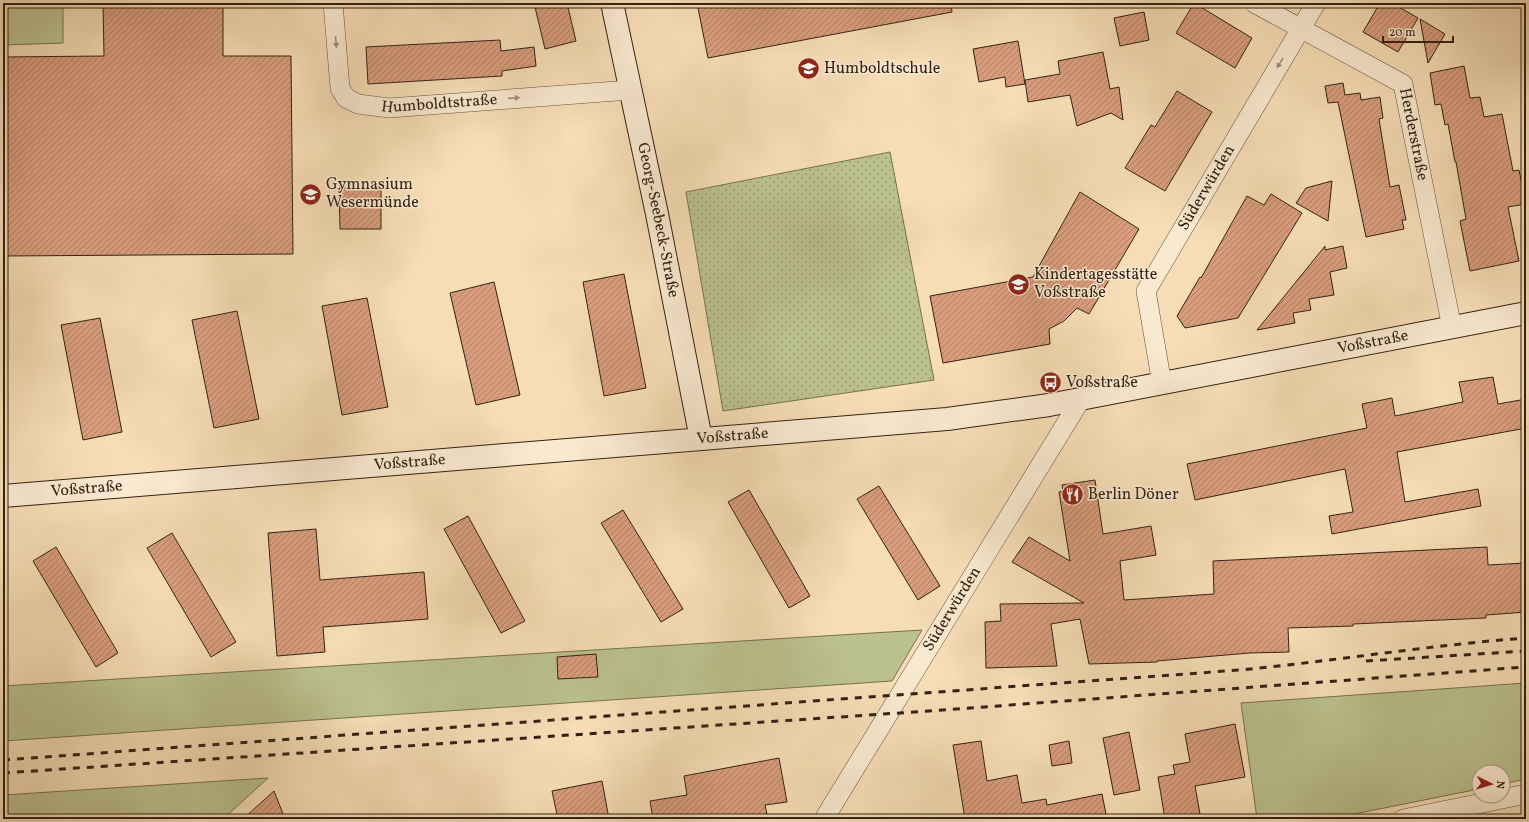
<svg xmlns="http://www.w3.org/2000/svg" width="1529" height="822" font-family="Vollkorn,serif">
  <defs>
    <pattern id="grass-dots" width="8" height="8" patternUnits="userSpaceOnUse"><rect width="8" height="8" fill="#bbc18f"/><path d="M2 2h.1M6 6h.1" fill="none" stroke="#999c74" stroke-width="1.8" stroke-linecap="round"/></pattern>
    <pattern id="building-hatch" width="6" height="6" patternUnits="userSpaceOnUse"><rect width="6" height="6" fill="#d99d7d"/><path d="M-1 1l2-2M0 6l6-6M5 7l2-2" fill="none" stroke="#b18065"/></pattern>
  </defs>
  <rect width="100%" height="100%" fill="#f6ddb6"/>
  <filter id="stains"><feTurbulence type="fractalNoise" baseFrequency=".005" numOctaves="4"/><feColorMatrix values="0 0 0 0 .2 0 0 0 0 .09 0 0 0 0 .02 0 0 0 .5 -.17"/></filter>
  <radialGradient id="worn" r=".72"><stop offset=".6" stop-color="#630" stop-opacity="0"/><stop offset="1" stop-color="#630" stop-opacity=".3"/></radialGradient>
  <path fill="url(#grass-dots)" stroke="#767252" d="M890,152L934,380L723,411L686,192Z"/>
  <g fill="#bbc18f" stroke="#767252">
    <path d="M3,3H63V43L3,45Z"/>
    <path d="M922,630L892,681L3,741V686Z"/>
    <path d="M1526,683V779L1503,784V772H1479V789L1329,819H1257L1241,703Z"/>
    <path d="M268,778L223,819H3V795Z"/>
  </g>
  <g fill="url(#building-hatch)" stroke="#322215">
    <path d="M103,3H223V56H291L293,254L3,256V57L104,56Z"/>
    <path d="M534,3H567L576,41L545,49Z"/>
    <path d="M697,3H951L952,12L708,58Z"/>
    <path d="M1194,3L1252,38L1235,68L1176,33Z"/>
    <path d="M1380,3H1392L1418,18L1398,52L1363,32Z"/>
    <path d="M1144,12L1149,40L1120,46L1114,18Z"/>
    <path d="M1420,19L1445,34L1428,63Z"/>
    <path d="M500,40L501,51L534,47L536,66L502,71V76L368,84L366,47Z"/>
    <path d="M1018,41L1025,84L1006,87L1005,77L979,82L973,49Z"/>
    <path d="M1103,52L1110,89L1119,87L1123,120L1111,113L1077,126L1070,95L1028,102L1025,80L1060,74L1058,61Z"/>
    <path d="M1464,66L1470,98L1480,97L1484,117L1502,114L1513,171L1519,170L1526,204L1508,207L1519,261L1470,271L1460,221L1466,219L1456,162H1455L1448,124L1445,125L1441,104L1435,105L1430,73Z"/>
    <path d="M1343,83L1345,95L1360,93L1361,100L1380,97L1383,118L1379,119L1390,187L1399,185L1406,220H1402L1404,229L1366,237L1338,102L1328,103L1325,86Z"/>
    <path d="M1177,91L1212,112L1165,191L1125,168L1151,125L1155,127Z"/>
    <path d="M1332,181L1328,221L1296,203L1306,188Z"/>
    <path d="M381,187V229H340L339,188Z"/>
    <path d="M1080,192L1139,229L1089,314L1077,308L1064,321L1049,329L1050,344L943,363L930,296L1033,277Z"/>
    <path d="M1271,194L1302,213L1238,318L1185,328L1177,316L1200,277L1201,278L1247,196L1264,205Z"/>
    <path d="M1325,246V250L1343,246L1347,268L1330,272L1334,295L1309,299L1311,310L1293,313L1295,323L1257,330Z"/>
    <path d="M624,274L646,388L604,396L583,282Z"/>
    <path d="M494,282L520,395L476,405L450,293Z"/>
    <path d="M367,298L388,407L342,415L322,306Z"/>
    <path d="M237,311L259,419L214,428L192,320Z"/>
    <path d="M100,318L122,432L83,440L61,325Z"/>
    <path d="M1493,377L1498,404L1526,399V428L1397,452L1405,502L1478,489L1481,506L1332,534L1329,516L1353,512L1345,469L1195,500L1187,464L1367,428L1362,404L1392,398L1395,416L1463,402L1459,382Z"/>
    <path d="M1095,480L1103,534L1151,526L1156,555L1120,561L1124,600L1214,594L1213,561L1487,547L1488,565L1526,563V612L1486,615V618L1353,624V626L1288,628L1289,652L1249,653L1157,661V662L1089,664L1080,619L1051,624L1057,666L986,668L985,622L1001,621L1000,604L1084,603L1012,562L1029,537L1070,561L1059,492L1063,491L1062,485Z"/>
    <path d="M879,486L940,586L918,600L857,499Z"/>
    <path d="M749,490L810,596L789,608L728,502Z"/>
    <path d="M623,510L683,609L661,622L601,523Z"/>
    <path d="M468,516L525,621L501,633L444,529Z"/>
    <path d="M316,529L320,580L424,572L428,619L323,627L325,652L277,656L268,533Z"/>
    <path d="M172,533L236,642L211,657L147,548Z"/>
    <path d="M56,547L118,653L96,667L33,561Z"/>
    <path d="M596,654L598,677L558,679L557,657Z"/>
    <path d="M1235,724L1245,777L1195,786L1200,814L1175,819H1165L1158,777L1175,774L1173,765L1190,762L1185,734Z"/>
    <path d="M1129,732L1140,790L1114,795L1103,738Z"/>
    <path d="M981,741L987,781L1017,775L1022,803L1046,799L1047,805L1102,794L1107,819H965L953,745Z"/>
    <path d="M1069,741L1072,763L1052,766L1049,745Z"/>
    <path d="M779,758L787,802L765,805L768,819H653L650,801L687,795L684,776Z"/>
    <path d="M602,781L609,819H558L552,791Z"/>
    <path d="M274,791L285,819H243Z"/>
  </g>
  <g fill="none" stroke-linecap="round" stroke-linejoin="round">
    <defs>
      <g id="street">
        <path id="s1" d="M333,3L340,88L346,98L358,104L389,108L630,90"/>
        <path id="s2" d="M1254,3L1403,84L1452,328"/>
        <path id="s3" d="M1162,384L1146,291L1316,3"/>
        <path id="s4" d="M824,819L1081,399"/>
        <path d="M1403,819L1526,794"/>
      </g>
      <g id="secondary">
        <path id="s5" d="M612,3L657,214L701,439"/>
        <path id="s6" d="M3,496L947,419L1049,405L1526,313"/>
      </g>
    </defs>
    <use href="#street" stroke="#63513d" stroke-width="20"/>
    <use href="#secondary" stroke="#322215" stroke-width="24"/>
    <use href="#street" stroke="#f9e9d0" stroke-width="19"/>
    <use href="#secondary" stroke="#f9e9d0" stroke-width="22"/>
    <g stroke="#322215" stroke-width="3" stroke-dasharray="7 7" stroke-linecap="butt">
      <path d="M1366,661L1526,651"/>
      <path d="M3,760L1240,670C1335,661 1430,645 1526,638"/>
      <path d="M3,773L929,711L1526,667"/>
    </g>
  </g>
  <defs><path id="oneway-solid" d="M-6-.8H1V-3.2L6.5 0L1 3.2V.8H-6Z"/></defs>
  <g fill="#9f8f7c">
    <use href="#oneway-solid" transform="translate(336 42) rotate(85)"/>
    <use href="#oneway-solid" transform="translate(1280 63) rotate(121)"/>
    <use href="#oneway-solid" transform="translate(514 98) rotate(-4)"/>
  </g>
  <defs>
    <symbol id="school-disc" viewBox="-11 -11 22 22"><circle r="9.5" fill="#8f2418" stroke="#f9e9d0"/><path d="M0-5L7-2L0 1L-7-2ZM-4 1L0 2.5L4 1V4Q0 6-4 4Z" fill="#fff"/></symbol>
    <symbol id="bus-disc" viewBox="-11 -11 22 22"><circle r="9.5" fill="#8f2418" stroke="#f9e9d0"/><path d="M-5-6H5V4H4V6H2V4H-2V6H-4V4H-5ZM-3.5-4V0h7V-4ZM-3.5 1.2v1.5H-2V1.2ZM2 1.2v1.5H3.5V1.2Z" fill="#fff"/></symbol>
    <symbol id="restaurant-disc" viewBox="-11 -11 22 22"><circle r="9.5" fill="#8f2418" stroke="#f9e9d0"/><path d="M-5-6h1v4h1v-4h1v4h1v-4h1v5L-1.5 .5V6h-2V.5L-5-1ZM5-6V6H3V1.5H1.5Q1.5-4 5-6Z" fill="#fff"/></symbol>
  </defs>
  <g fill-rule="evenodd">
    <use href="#school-disc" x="796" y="56" width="25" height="25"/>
    <use href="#school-disc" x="298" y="182" width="25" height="25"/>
    <use href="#school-disc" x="1006" y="272" width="25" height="25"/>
    <use href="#bus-disc" x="1038" y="370" width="25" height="25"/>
    <use href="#restaurant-disc" x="1060" y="482" width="25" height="25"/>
  </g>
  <g text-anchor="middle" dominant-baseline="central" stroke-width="3" stroke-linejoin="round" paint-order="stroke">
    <g font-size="16" fill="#322215" stroke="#f9e9d0" text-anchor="start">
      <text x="824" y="69">Humboldtschule</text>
      <text x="326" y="185">Gymnasium<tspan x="326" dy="18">Wesermünde</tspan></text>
      <text x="1034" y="275">Kindertagesstätte<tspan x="1034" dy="18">Voßstraße</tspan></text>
      <text x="1066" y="383">Voßstraße</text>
      <text x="1088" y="495">Berlin Döner</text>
    </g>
    <g font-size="16" fill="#322215" stroke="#f9e9d0">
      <text stroke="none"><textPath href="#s1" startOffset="192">Humboldtstraße</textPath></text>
      <text stroke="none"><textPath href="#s2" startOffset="221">Herderstraße</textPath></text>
      <text stroke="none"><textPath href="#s3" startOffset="214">Süderwürden</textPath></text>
      <text stroke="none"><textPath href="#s5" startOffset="222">Georg-Seebeck-Straße</textPath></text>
      <text stroke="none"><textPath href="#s6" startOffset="1380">Voßstraße</textPath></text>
      <text stroke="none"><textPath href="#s6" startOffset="732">Voßstraße</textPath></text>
      <text stroke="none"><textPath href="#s6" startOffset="408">Voßstraße</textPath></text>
      <text stroke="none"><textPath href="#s6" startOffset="84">Voßstraße</textPath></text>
      <text stroke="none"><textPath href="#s4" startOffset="246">Süderwürden</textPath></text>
    </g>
  </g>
  <rect width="1529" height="822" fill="none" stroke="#f6ddb6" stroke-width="16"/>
  <rect x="4" y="4" width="1521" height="814" fill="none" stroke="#322215" stroke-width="2"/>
  <rect x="8" y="8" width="1513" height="806" fill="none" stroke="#322215"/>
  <g transform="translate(1491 784) rotate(95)"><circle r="19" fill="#f9e9d0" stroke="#a99985"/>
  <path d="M0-3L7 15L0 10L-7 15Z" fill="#8f2418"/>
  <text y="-6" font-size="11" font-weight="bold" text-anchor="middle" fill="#322215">N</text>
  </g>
  <path d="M1383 36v6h70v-6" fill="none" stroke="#322215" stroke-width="2"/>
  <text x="1389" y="36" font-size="12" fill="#322215" stroke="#f9e9d0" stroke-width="3" paint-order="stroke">20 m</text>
  <rect width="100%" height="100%" filter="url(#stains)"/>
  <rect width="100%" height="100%" fill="url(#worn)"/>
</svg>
